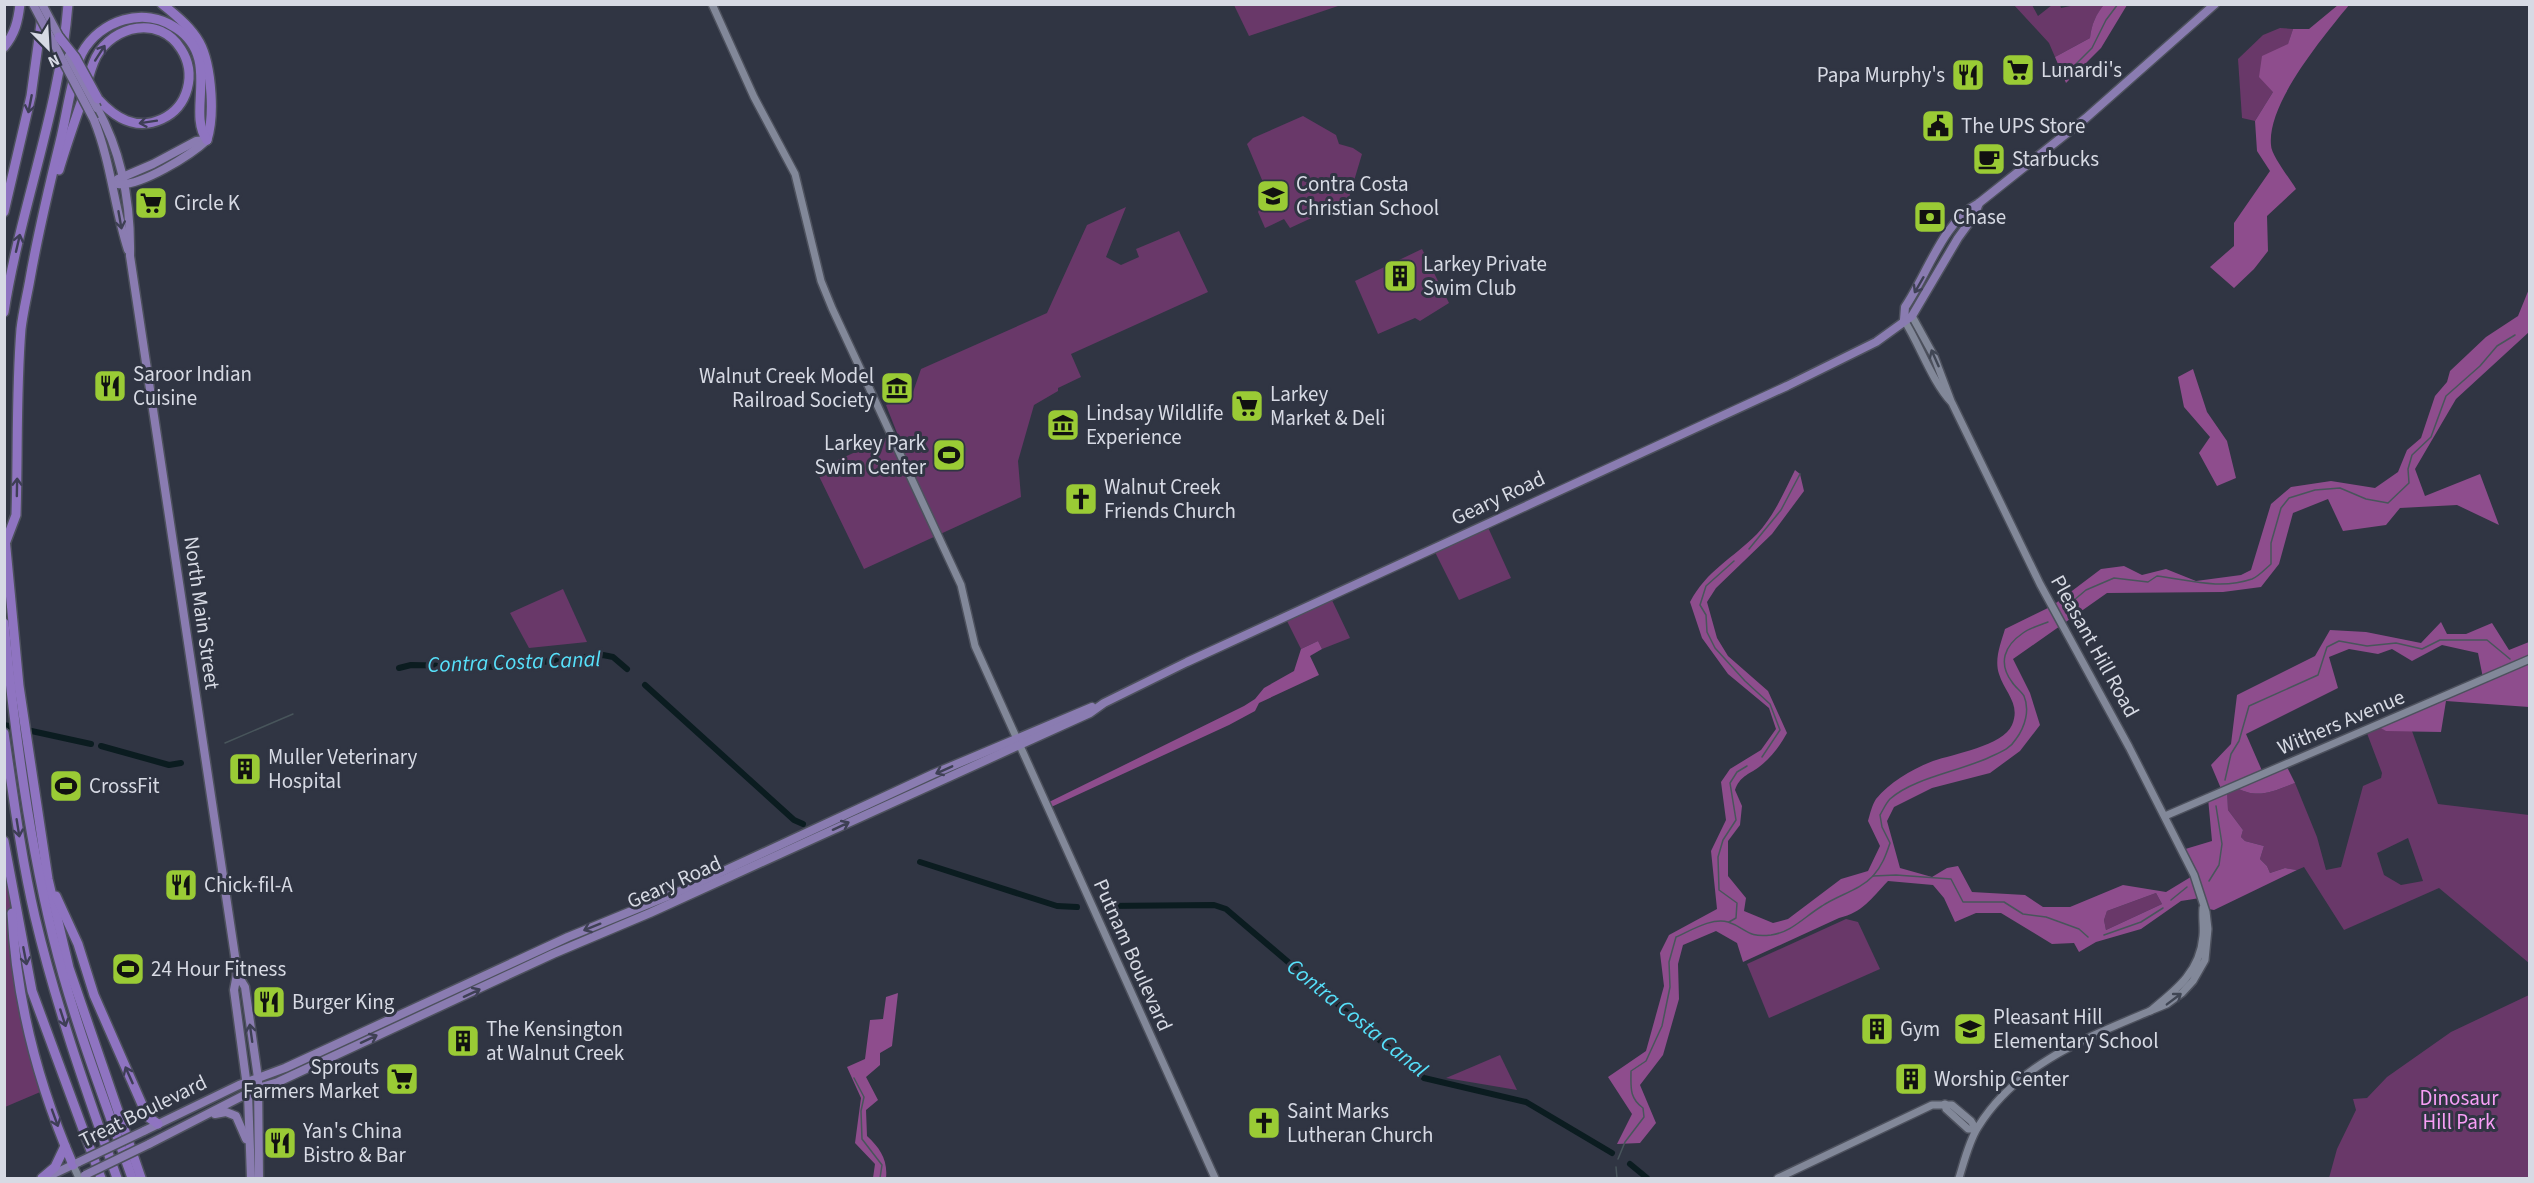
<svg xmlns="http://www.w3.org/2000/svg" width="2534" height="1183" font-family="'Source Sans 3',sans-serif">
  <rect width="100%" height="100%" fill="#303543"/>
  <g fill="#693869" fill-rule="evenodd">
    <path d="M1234,5V4L1341,5L1249,36Z"/>
    <path d="M2014,5H2032L2038,16L2052,5H2060L2061,8L2075,5H2105C2096,13 2091,26 2090,38L2055,57L2049,43Z"/>
    <path d="M2280,28L2293,29L2273,92L2255,121L2242,118L2238,59L2263,35Z"/>
    <path d="M1303,116L1336,135L1339,144L1353,148L1362,154L1348,201L1290,228L1284,219L1265,228L1258,212L1262,203L1270,199L1247,144L1253,138Z"/>
    <path d="M1126,207L1106,257L1121,265L1139,257L1136,249L1179,231L1208,292L1071,354L1081,377L1058,388V391L1034,405L1018,461L1021,497L864,569L816,470L897,433L886,405L913,392L921,369L1047,313L1087,225Z"/>
    <path d="M1422,249L1449,303L1420,321L1415,318L1378,334L1355,281Z"/>
    <path d="M1486,523L1511,578L1459,600L1433,548Z"/>
    <path d="M563,589L587,642L529,648L510,613Z"/>
    <path d="M1330,596L1350,638L1322,649L1318,641L1301,649L1285,617Z"/>
    <path d="M2375,725L2387,731H2412L2438,804L2529,815V963L2439,888L2344,930L2304,867L2297,870L2285,868L2270,873L2267,866L2260,859L2264,846L2245,841L2241,837L2243,830L2228,810L2227,789L2233,786C2257,800 2271,792 2295,783L2317,837L2326,870L2341,867L2363,786L2381,778L2382,773L2365,728ZM2408,838L2423,881L2401,885L2384,875L2377,853Z"/>
    <path d="M4,841L10,878L13,945L45,1090L5,1107Z"/>
    <path d="M2156,893L2162,904L2106,930L2104,920L2107,911Z"/>
    <path d="M1846,919L1858,922L1880,969L1769,1018L1747,964Z"/>
    <path d="M2529,995V1178H2329L2337,1149L2356,1110L2353,1099L2367,1098L2387,1077L2451,1032Z"/>
    <path d="M1500,1055L1517,1090L1446,1078Z"/>
  </g>
  <g fill="#8e4d8d" fill-rule="evenodd">
    <path d="M2105,4L2127,5L2101,48L2066,83L2055,57L2090,38C2091,26 2096,13 2105,4Z"/>
    <path d="M2338,5H2349C2324,36 2267,103 2271,145C2271,155 2290,179 2296,189L2267,216L2268,251L2254,269L2234,288L2210,267L2234,246V223L2270,171L2257,151L2255,121L2273,92L2259,77L2262,56L2288,44L2293,29H2309Z"/>
    <path d="M2529,289V332L2456,399L2415,469L2425,496L2480,474L2499,525L2457,505L2400,508L2386,525L2343,531L2328,499L2293,513L2279,564L2261,587L2223,592L2107,593L2013,659L2030,693L2040,725L2020,751L1990,773L1932,788L1894,807L1887,821L1900,868L1932,877L1947,868L1958,866L1972,892L2025,895L2043,907H2070L2123,885L2166,892L2194,875L2182,850L2212,841L2208,798L2222,791L2211,765L2231,744L2237,695L2315,656L2330,630L2366,632L2421,643L2441,622L2447,634H2466L2492,623L2509,650L2529,642V707L2446,701L2441,732L2386,731L2375,725L2483,678L2478,653L2442,645L2412,661L2392,649L2378,654L2349,649L2329,657L2338,688L2246,734L2263,773L2285,763L2295,783C2271,792 2257,800 2233,786L2227,789L2228,810L2243,830L2241,837L2245,841L2264,846L2260,859L2267,866L2270,873L2285,868L2297,870L2214,910L2203,908L2200,898L2181,901L2141,929L2096,942L2079,952L2074,943L2052,944L2001,913H1976L1955,922L1944,898L1933,885L1888,881C1871,899 1863,912 1839,918L1743,962L1737,943L1716,931L1683,945L1678,964L1679,999L1663,1055L1640,1085L1656,1123L1640,1143L1617,1144L1632,1114L1608,1077L1646,1051L1664,986L1660,953L1669,935L1717,909L1711,851L1726,820L1721,782L1730,769L1761,750L1776,729L1769,708L1728,674L1702,638L1690,602C1707,570 1732,559 1757,534C1774,516 1784,492 1795,470L1800,474L1804,491L1772,534L1716,588L1707,602L1717,638L1728,656L1768,691L1787,733C1780,746 1771,758 1759,767C1748,775 1740,776 1735,790L1742,806L1740,825L1728,841V876L1746,898L1744,911L1773,923L1788,919L1841,879L1868,871L1880,846L1868,821C1870,814 1872,805 1876,799C1890,782 1912,769 1933,761C1953,754 2003,746 2012,725C2021,704 2005,693 1999,674C1994,659 2001,643 2005,629L2052,606L2101,569L2124,566L2142,575L2166,569L2196,581L2241,575L2251,570L2271,504L2291,487L2331,481L2375,488L2398,472L2407,450L2421,438L2435,396L2447,382L2450,371L2486,337L2518,316ZM2156,893L2162,904L2106,930L2104,920L2107,911Z"/>
    <path d="M2193,369L2207,412L2227,441L2236,478L2217,486L2199,453L2210,437L2184,407L2178,377Z"/>
    <path d="M1318,641L1322,649L1310,656L1319,675L1259,703L1255,711L1229,725L1049,808L1047,803L1244,706L1255,699L1264,688L1294,671L1301,649Z"/>
    <path d="M898,993L892,1046L880,1053V1065L866,1077L878,1100L866,1110L867,1136C880,1148 888,1160 886,1178H873L875,1164L855,1143L861,1098L847,1067L865,1059L870,1020L883,1019L886,997Z"/>
  </g>
  <path fill="#0b1c20" stroke="#48555b" stroke-width="1.5" d="M946,440L966,449L958,467L938,458Z"/>
  <g fill="none" stroke-linecap="round" stroke-linejoin="round">
    <g stroke="#48555b" stroke-width="1.5">
      <path d="M2069,71L2092,48L2106,20L2118,4"/>
      <path d="M1749,549L1781,510L1800,474"/>
      <path d="M1734,561L1706,586L1700,605L1706,615L1707,632L1715,648L1745,681L1770,704L1780,730L1762,757"/>
      <path d="M2067,606L2086,590L2114,578L2148,582L2157,576C2189,580 2220,590 2252,579C2259,576 2265,569 2271,564V543L2281,508L2289,498L2315,490L2340,488L2366,499L2388,503L2409,483L2408,469L2412,455L2431,437L2446,396L2480,366L2497,346L2515,335"/>
      <path d="M225,743L293,714"/>
      <path d="M2225,780L2231,754L2239,741L2249,706L2318,675L2327,647L2339,641L2367,646L2396,643L2422,649L2440,640H2487L2510,659"/>
      <path d="M1873,876L1896,875L1951,879L1963,902H2004L2023,914L2046,917L2079,929L2088,937"/>
      <path d="M2209,881L2219,865L2222,844L2216,806"/>
      <path d="M2171,900L2187,887"/>
      <path d="M1729,922L1736,918L1737,903L1719,890L1718,857L1723,840L1736,820L1730,783L1737,772L1747,766"/>
      <path d="M2104,935L2141,922L2163,908"/>
      <path d="M854,1078L864,1097L861,1111L862,1139L882,1165L880,1178"/>
      <path d="M1618,1159L1625,1142L1644,1117L1643,1108C1629,1098 1631,1087 1631,1071L1646,1061L1662,1026L1670,987L1669,962L1676,937C1690,931 1712,917 1728,922C1747,928 1746,938 1771,935C1792,932 1804,917 1822,906C1838,895 1860,890 1873,876C1882,866 1886,855 1890,843L1882,827L1880,815C1883,810 1886,803 1890,799C1913,778 1961,771 1990,757C2001,752 2010,749 2016,739C2025,727 2030,710 2024,696C2021,691 2015,687 2012,682C1998,663 2004,646 2023,633C2030,628 2040,625 2048,622"/>
      <path d="M1616,1167L1617,1178"/>
    </g>
    <g stroke="#0b1c20" stroke-width="6">
      <path d="M399,668L411,665L499,667L603,655L613,657L627,669"/>
      <path d="M645,685L794,820L803,824"/>
      <path d="M4,725L91,744"/>
      <path d="M101,746L169,765L181,763"/>
      <path d="M920,862L1057,906L1077,907"/>
      <path d="M1104,906L1214,905L1226,909L1424,1078L1526,1102L1612,1153"/>
      <path d="M1630,1164L1647,1178"/>
    </g>
    <defs>
      <g id="minor">
        <path d="M712,4L754,97L795,174L821,281L832,308L961,585L975,646L1215,1178"/>
        <path d="M1912,316L1934,356L1951,401"/>
        <path d="M1904,320C1921,347 1931,380 1952,403L2040,584L2129,747L2194,875L2206,912L2208,929L2205,960L2193,981L2182,993L2167,1004L2150,1011C2176,990 2200,972 2203,936C2204,927 2202,917 2203,908"/>
        <path d="M2165,816L2530,659"/>
        <path d="M1945,1104L1946,1109L1968,1129H1976"/>
        <path d="M73,1165L79,1178"/>
        <path d="M1778,1178L1932,1105H1952L1971,1121L1976,1129"/>
        <path d="M1959,1178C1964,1162 1969,1141 1978,1127C2017,1064 2086,1038 2150,1011"/>
      </g>
      <g id="major">
        <path d="M97,108C122,153 131,205 130,256L235,956L237,974L234,990L248,1094L251,1178"/>
        <path d="M94,120C111,162 114,207 128,250"/>
        <path d="M118,179L153,164L196,141L207,140"/>
        <path d="M118,184C140,187 191,155 207,140"/>
        <path d="M1904,320L1905,307C1927,275 1943,221 1979,203L2086,118L2215,4"/>
        <path d="M237,974L245,987L258,1078L259,1178"/>
        <path d="M215,1114L226,1112L236,1116L246,1139"/>
        <path d="M144,1131L239,1085L285,1068L568,937L685,889L933,774L1092,707"/>
        <path d="M149,1144L258,1088L278,1082L553,954L650,913L1090,713L1104,703L1187,662L1787,386L1876,342L1912,316L1958,238L1974,216L1979,203"/>
        <path d="M45,1178L79,1162"/>
      </g>
      <g id="highway">
        <path d="M162,4C199,33 208,47 211,94C212,110 212,124 207,140"/>
        <path d="M4,47C15,34 18,21 20,4"/>
        <path d="M59,170C66,146 75,121 83,97C87,84 90,69 96,57C113,25 160,15 181,49C197,74 188,107 162,119C136,131 115,118 98,99"/>
        <path d="M4,212L31,96L42,16"/>
        <path d="M4,312C20,209 60,109 68,4"/>
        <path d="M5,538L19,686L48,879L69,968L141,1178"/>
        <path d="M5,544L16,515C18,453 16,391 21,329C23,312 27,296 30,279C38,233 49,187 60,142C66,119 72,73 82,53C100,20 144,6 176,28C222,58 186,112 207,140"/>
        <path d="M4,623C14,728 28,835 53,937C73,1019 104,1099 132,1178"/>
        <path d="M4,733C13,794 21,857 35,917C56,1006 87,1093 117,1178"/>
        <path d="M4,841L32,991L101,1178"/>
        <path d="M56,896L78,944L94,995L144,1109L148,1117L158,1124"/>
        <path d="M12,913C16,1001 38,1084 73,1165"/>
        <path d="M42,1178L55,1167L65,1146"/>
      </g>
    </defs>
    <use href="#minor" stroke="#4d515d" stroke-width="10"/>
    <use href="#major" stroke="#4d515d" stroke-width="11"/>
    <use href="#highway" stroke="#4d515d" stroke-width="12"/>
    <use href="#minor" stroke="#828899" stroke-width="7"/>
    <use href="#major" stroke="#8a7cb1" stroke-width="8"/>
    <use href="#highway" stroke="#8f74c1" stroke-width="9"/>
    <defs>
      <g id="major-bridge">
        <path d="M33,4L94,120"/>
        <path d="M42,4L62,42"/>
        <path d="M69,56L97,108"/>
        <path d="M79,1162L144,1131"/>
        <path d="M85,1175L149,1144"/>
      </g>
      <path id="highway-bridge" d="M59,37L75,57L98,99"/>
    </defs>
    <use href="#major-bridge" stroke="#4d515d" stroke-width="11" stroke-linecap="butt"/>
    <use href="#highway-bridge" stroke="#4d515d" stroke-width="12" stroke-linecap="butt"/>
    <use href="#major-bridge" stroke="#8a7cb1" stroke-width="8"/>
    <use href="#highway-bridge" stroke="#8f74c1" stroke-width="9"/>
  </g>
  <defs><path id="oneway-shaft" d="M-6 0H5M1.5-3L5.5 0L1.5 3" fill="none" stroke-width="1.6" stroke-linecap="round" stroke-linejoin="round" transform="scale(1.5)"/></defs>
  <g stroke="#3e3e56">
    <use href="#oneway-shaft" transform="translate(100 53) rotate(-57)"/>
    <use href="#oneway-shaft" transform="translate(30 104) rotate(101)"/>
    <use href="#oneway-shaft" transform="translate(148 122) rotate(171)"/>
    <use href="#oneway-shaft" transform="translate(18 243) rotate(-77)"/>
    <use href="#oneway-shaft" transform="translate(17 487) rotate(-89)"/>
    <use href="#oneway-shaft" transform="translate(18 828) rotate(81)"/>
    <use href="#oneway-shaft" transform="translate(25 956) rotate(79)"/>
    <use href="#oneway-shaft" transform="translate(63 1018) rotate(72)"/>
    <use href="#oneway-shaft" transform="translate(129 1075) rotate(-114)"/>
    <use href="#oneway-shaft" transform="translate(55 1118) rotate(70)"/>
  </g>
  <g stroke="#3e4054">
    <use href="#oneway-shaft" transform="translate(120 220) rotate(80)"/>
    <use href="#oneway-shaft" transform="translate(1919 285) rotate(120)"/>
    <use href="#oneway-shaft" transform="translate(944 770) rotate(156)"/>
    <use href="#oneway-shaft" transform="translate(841 826) rotate(-25)"/>
    <use href="#oneway-shaft" transform="translate(592 927) rotate(158)"/>
    <use href="#oneway-shaft" transform="translate(472 993) rotate(-25)"/>
    <use href="#oneway-shaft" transform="translate(251 1033) rotate(-98)"/>
    <use href="#oneway-shaft" transform="translate(369 1039) rotate(-25)"/>
  </g>
  <g stroke="#404654">
    <use href="#oneway-shaft" transform="translate(1935 358) rotate(-114)"/>
    <use href="#oneway-shaft" transform="translate(2174 999) rotate(-37)"/>
  </g>
  <defs>
    <symbol id="supermarket-square" viewBox="-11 -11 22 22"><rect x="-9" y="-9" width="18" height="18" rx="4" fill="#9acb35" stroke="#303543"/><path d="M-6-5.5h2.5l.6 2H6L4.5 2H-2.5L-4.4-4H-6ZM-1.5 3.2a1.3 1.3 0 1 0 .1 0ZM3 3.2a1.3 1.3 0 1 0 .1 0Z" fill="#111"/></symbol>
    <symbol id="restaurant-square" viewBox="-11 -11 22 22"><rect x="-9" y="-9" width="18" height="18" rx="4" fill="#9acb35" stroke="#303543"/><path d="M-5-6h1v4h1v-4h1v4h1v-4h1v5L-1.5 .5V6h-2V.5L-5-1ZM5-6V6H3V1.5H1.5Q1.5-4 5-6Z" fill="#111"/></symbol>
    <symbol id="civic-square" viewBox="-11 -11 22 22"><rect x="-9" y="-9" width="18" height="18" rx="4" fill="#9acb35" stroke="#303543"/><path d="M-.6-6.5H3V-4.5H.6V-3L4-1V1h2V6H-6V1h2V-1L-.6-3ZM-1.2 2.5V6h2.4V2.5Z" fill="#111"/></symbol>
    <symbol id="cafe-square" viewBox="-11 -11 22 22"><rect x="-9" y="-9" width="18" height="18" rx="4" fill="#9acb35" stroke="#303543"/><path d="M-5.5-4.5H6V0H3Q3 3.5 0 3.5H-2.5Q-5.5 3.5-5.5 0ZM3-3.2v2h1.7v-2ZM-6 4.5H4V6H-6Z" fill="#111"/></symbol>
    <symbol id="school-square" viewBox="-11 -11 22 22"><rect x="-9" y="-9" width="18" height="18" rx="4" fill="#9acb35" stroke="#303543"/><path d="M0-5L7-2L0 1L-7-2ZM-4 1L0 2.5L4 1V4Q0 6-4 4Z" fill="#111"/></symbol>
    <symbol id="bank-square" viewBox="-11 -11 22 22"><rect x="-9" y="-9" width="18" height="18" rx="4" fill="#9acb35" stroke="#303543"/><path d="M-6-4H6V4H-6ZM0-2.3a2.3 2.3 0 1 0 0 4.6a2.3 2.3 0 1 0 0-4.6Z" fill="#111"/></symbol>
    <symbol id="building-square" viewBox="-11 -11 22 22"><rect x="-9" y="-9" width="18" height="18" rx="4" fill="#9acb35" stroke="#303543"/><path d="M-4-6H4V6H1V3H-1V6H-4ZM-2.5-4.3h1.7v1.8h-1.7ZM.8-4.3h1.7v1.8H.8ZM-2.5-1h1.7V.8h-1.7ZM.8-1h1.7V.8H.8Z" fill="#111"/></symbol>
    <symbol id="museum-square" viewBox="-11 -11 22 22"><rect x="-9" y="-9" width="18" height="18" rx="4" fill="#9acb35" stroke="#303543"/><path d="M0-6L6-3V-2H-6V-3ZM-5-1h2V3h-2ZM-1-1h2V3h-2ZM3-1h2V3H3ZM-6 4H6V6H-6Z" fill="#111"/></symbol>
    <symbol id="stadium-square" viewBox="-11 -11 22 22"><rect x="-9" y="-9" width="18" height="18" rx="4" fill="#9acb35" stroke="#303543"/><path d="M0-5a6.5 5 0 1 0 0 10a6.5 5 0 1 0 0-10ZM-3.5-1.8h7v3.6h-7Z" fill="#111"/></symbol>
    <symbol id="church-square" viewBox="-11 -11 22 22"><rect x="-9" y="-9" width="18" height="18" rx="4" fill="#9acb35" stroke="#303543"/><path d="M-1.2-6h2.4v3.5h3.3v2.4h-3.3V6h-2.4V-.1h-3.3v-2.4h3.3Z" fill="#111"/></symbol>
  </defs>
  <g fill-rule="evenodd">
    <use href="#supermarket-square" x="1999" y="51" width="38" height="38"/>
    <use href="#restaurant-square" x="1949" y="56" width="38" height="38"/>
    <use href="#civic-square" x="1919" y="107" width="38" height="38"/>
    <use href="#cafe-square" x="1970" y="140" width="38" height="38"/>
    <use href="#school-square" x="1254" y="177" width="38" height="38"/>
    <use href="#supermarket-square" x="132" y="184" width="38" height="38"/>
    <use href="#bank-square" x="1911" y="198" width="38" height="38"/>
    <use href="#building-square" x="1381" y="257" width="38" height="38"/>
    <use href="#restaurant-square" x="91" y="367" width="38" height="38"/>
    <use href="#museum-square" x="878" y="369" width="38" height="38"/>
    <use href="#supermarket-square" x="1228" y="387" width="38" height="38"/>
    <use href="#museum-square" x="1044" y="406" width="38" height="38"/>
    <use href="#stadium-square" x="930" y="436" width="38" height="38"/>
    <use href="#church-square" x="1062" y="480" width="38" height="38"/>
    <use href="#building-square" x="226" y="750" width="38" height="38"/>
    <use href="#stadium-square" x="47" y="767" width="38" height="38"/>
    <use href="#restaurant-square" x="162" y="866" width="38" height="38"/>
    <use href="#stadium-square" x="109" y="950" width="38" height="38"/>
    <use href="#restaurant-square" x="250" y="983" width="38" height="38"/>
    <use href="#building-square" x="1858" y="1010" width="38" height="38"/>
    <use href="#school-square" x="1951" y="1010" width="38" height="38"/>
    <use href="#building-square" x="444" y="1022" width="38" height="38"/>
    <use href="#supermarket-square" x="383" y="1060" width="38" height="38"/>
    <use href="#building-square" x="1892" y="1060" width="38" height="38"/>
    <use href="#church-square" x="1245" y="1104" width="38" height="38"/>
    <use href="#restaurant-square" x="261" y="1124" width="38" height="38"/>
  </g>
  <g text-anchor="middle" dominant-baseline="central" stroke-width="6" stroke-linejoin="round" paint-order="stroke">
    <g font-size="21" fill="#d7dae4" stroke="#303543" text-anchor="start">
      <text x="2041" y="70">Lunardi's</text>
      <text x="1945" y="75" text-anchor="end">Papa Murphy's</text>
      <text x="1961" y="126">The UPS Store</text>
      <text x="2012" y="159">Starbucks</text>
      <text x="1296" y="184">Contra Costa<tspan x="1296" dy="24">Christian School</tspan></text>
      <text x="174" y="203">Circle K</text>
      <text x="1953" y="217">Chase</text>
      <text x="1423" y="264">Larkey Private<tspan x="1423" dy="24">Swim Club</tspan></text>
      <text x="133" y="374">Saroor Indian<tspan x="133" dy="24">Cuisine</tspan></text>
      <text x="874" y="376" text-anchor="end">Walnut Creek Model<tspan x="874" dy="24">Railroad Society</tspan></text>
      <text x="1270" y="394">Larkey<tspan x="1270" dy="24">Market &amp; Deli</tspan></text>
      <text x="1086" y="413">Lindsay Wildlife<tspan x="1086" dy="24">Experience</tspan></text>
      <text x="926" y="443" text-anchor="end">Larkey Park<tspan x="926" dy="24">Swim Center</tspan></text>
      <text x="1104" y="487">Walnut Creek<tspan x="1104" dy="24">Friends Church</tspan></text>
      <text x="268" y="757">Muller Veterinary<tspan x="268" dy="24">Hospital</tspan></text>
      <text x="89" y="786">CrossFit</text>
      <text x="204" y="885">Chick-fil-A</text>
      <text x="151" y="969">24 Hour Fitness</text>
      <text x="292" y="1002">Burger King</text>
      <text x="1993" y="1017">Pleasant Hill<tspan x="1993" dy="24">Elementary School</tspan></text>
      <text x="486" y="1029">The Kensington<tspan x="486" dy="24">at Walnut Creek</tspan></text>
      <text x="1900" y="1029">Gym</text>
      <text x="379" y="1067" text-anchor="end">Sprouts<tspan x="379" dy="24">Farmers Market</tspan></text>
      <text x="1934" y="1079">Worship Center</text>
      <text x="1287" y="1111">Saint Marks<tspan x="1287" dy="24">Lutheran Church</tspan></text>
      <text x="303" y="1131">Yan's China<tspan x="303" dy="24">Bistro &amp; Bar</tspan></text>
    </g>
    <g font-size="21" fill="#d7dae4" stroke="#303543">
      <text transform="translate(1498 498) rotate(-25)">Geary Road</text>
      <text transform="translate(202 613) rotate(82)">North Main Street</text>
      <text transform="translate(2095 646) rotate(61)">Pleasant Hill Road</text>
      <text transform="translate(2341 722) rotate(-23)">Withers Avenue</text>
      <text transform="translate(674 882) rotate(-24)">Geary Road</text>
      <text transform="translate(1133 955) rotate(66)">Putnam Boulevard</text>
      <text transform="translate(143 1111) rotate(-26)">Treat Boulevard</text>
    </g>
    <g font-size="21" fill="#f79ef6" stroke="#303543">
      <text x="2459" y="1098">Dinosaur<tspan x="2459" dy="24">Hill Park</tspan></text>
    </g>
    <g font-size="22" font-style="italic" fill="#57e1fb" stroke="#303543">
      <text transform="translate(514 662) rotate(-2)">Contra Costa Canal</text>
      <text transform="translate(1357 1018) rotate(39)">Contra Costa Canal</text>
    </g>
  </g>
  <rect width="2534" height="1183" fill="none" stroke="#d7dae4" stroke-width="12"/>
  <g transform="translate(48 48) rotate(156)" stroke="#303543" stroke-width="4.5" paint-order="stroke">
  <path d="M0-4.5L10 22L0 15L-10 22Z" fill="#d7dae4"/>
  <text y="-9" font-size="16" font-weight="bold" text-anchor="middle" fill="#d7dae4">N</text>
  </g>
</svg>
